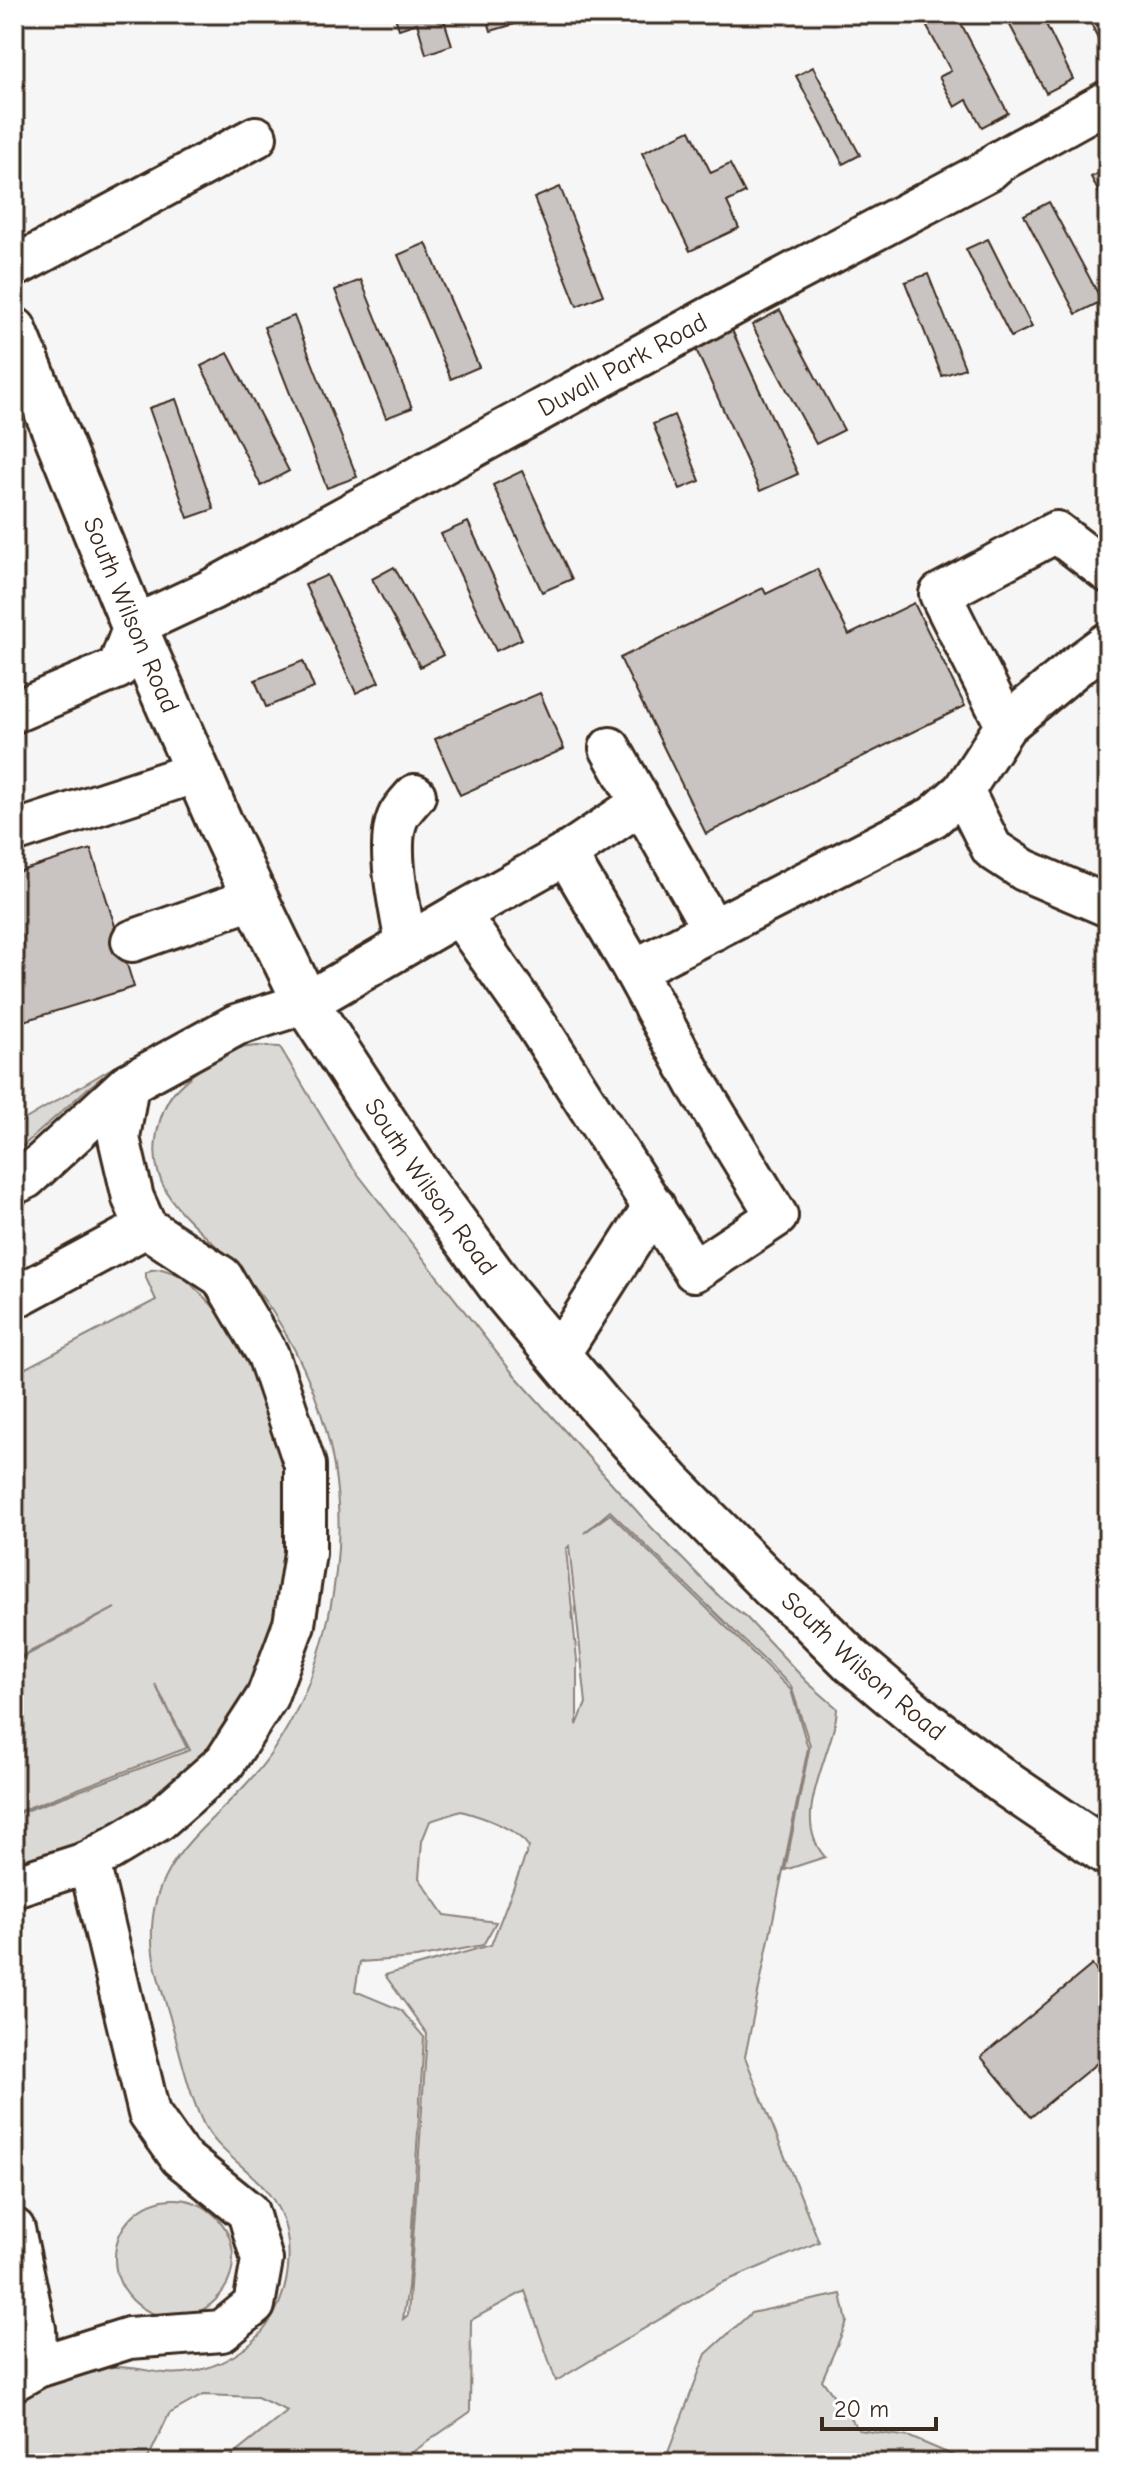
<svg xmlns="http://www.w3.org/2000/svg" width="1122" height="2477" font-family="'Comic Neue',sans-serif">
  <rect width="100%" height="100%" fill="#f7f6f6"/>
  <filter id="ink" filterUnits="userSpaceOnUse"><feTurbulence type="fractalNoise" baseFrequency=".0125" numOctaves="2"/><feDisplacementMap in="SourceGraphic" scale="16" xChannelSelector="R" yChannelSelector="G"/><feConvolveMatrix kernelMatrix="1 2 1 2 8 2 1 2 1" color-interpolation-filters="sRGB"/></filter>
  <g filter="url(#ink)">
    <g fill="#dbd9d6" stroke="#8b827a" stroke-width="2" fill-rule="evenodd">
      <path d="M257,1046L280,1047L350,1164L511,1371L652,1528L720,1597L746,1617L807,1682L837,1708C835,1753 788,1816 825,1857L785,1870L810,1745L791,1686L610,1511L584,1533L610,1514L791,1690L808,1748L745,2057L819,2242L719,2284L556,2381L525,2291L471,2320L470,2412L397,2463H223L288,2411L257,2397L203,2395L169,2414L146,2463H14V2404C40,2390 66,2375 95,2369C120,2364 141,2370 165,2373C201,2377 245,2356 266,2327C293,2290 298,2232 269,2194C250,2168 218,2153 203,2123C188,2091 181,2055 171,2021C165,1999 156,1976 153,1953C141,1853 222,1824 270,1755C326,1675 349,1562 334,1467C325,1411 303,1359 272,1311C256,1287 236,1265 214,1244C180,1212 147,1185 157,1133C160,1118 165,1103 174,1092C189,1076 211,1059 231,1050C239,1047 249,1047 257,1046ZM569,1546L586,1703L577,1725V1660L566,1549ZM461,1811C483,1817 516,1828 529,1847L491,1945L385,1975L427,2034L408,2315L403,2319L408,2288L424,2037L401,2010L355,1991L360,1962L416,1958L483,1945L496,1922L445,1915L419,1878L422,1841L430,1821Z"/>
      <path d="M122,1062L88,1088L14,1154V1126Z"/>
      <path d="M162,1269L183,1276L211,1304L225,1321L257,1373L288,1464L289,1597L230,1732L129,1827L14,1868V1815L190,1750L155,1684L187,1748L14,1813V1662L115,1608L14,1660V1374L156,1300L146,1278V1273L151,1270Z"/>
      <circle cx="174" cy="2258" r="59"/>
      <path d="M841,2294L847,2322L822,2380L859,2430L910,2437L971,2463H664L706,2354L751,2313Z"/>
    </g>
    <g fill="#c9c3c1" stroke="#3b2a1e" stroke-width="2">
      <path d="M394,14H442L452,45L426,54L417,23L399,29Z"/>
      <path d="M486,14H518L521,22L491,31Z"/>
      <path d="M920,14H956L1008,113L982,127L967,100L955,107L939,77L951,71Z"/>
      <path d="M1004,14H1041L1073,79L1046,93Z"/>
      <path d="M1087,14H1108V54L1105,55Z"/>
      <path d="M813,67L860,155L843,164L796,76Z"/>
      <path d="M690,130L711,173L730,164L745,193L727,202L739,228L690,251L642,153Z"/>
      <path d="M1108,169V211L1091,177Z"/>
      <path d="M560,187L603,295L577,306L534,198Z"/>
      <path d="M1049,202L1102,301L1076,314L1024,215Z"/>
      <path d="M988,239L1032,327L1011,337L966,249Z"/>
      <path d="M426,243L479,367L451,379L398,255Z"/>
      <path d="M928,274L965,368L942,376L905,282Z"/>
      <path d="M361,280L412,408L386,418L335,290Z"/>
      <path d="M780,310L844,430L816,444L752,325Z"/>
      <path d="M294,316L357,477L327,488L264,327Z"/>
      <path d="M731,328L798,474L760,491L694,345Z"/>
      <path d="M228,353L289,471L261,486L201,366Z"/>
      <path d="M176,399L214,509L188,518L149,408Z"/>
      <path d="M674,415L700,481L680,489L653,424Z"/>
      <path d="M522,471L572,579L542,592L493,485Z"/>
      <path d="M468,522L522,639L496,651L441,534Z"/>
      <path d="M394,567L443,655L420,667L372,579Z"/>
      <path d="M817,569L849,635L914,603L965,706L706,834L620,658L763,588L766,594Z"/>
      <path d="M327,575L379,682L356,693L305,585Z"/>
      <path d="M303,661L314,688L266,707L255,680Z"/>
      <path d="M540,693L564,749L460,795L435,739Z"/>
      <path d="M91,849L134,987L14,1024V873Z"/>
      <path d="M1092,1965L1108,1984V2054L1031,2117L981,2057Z"/>
    </g>
    <g fill="none" stroke-linecap="round" stroke-linejoin="round">
      <defs>
        <g id="minor">
          <path d="M14,267L256,137"/>
          <path id="s1" d="M14,712L118,668L134,626L211,590L746,298L989,170L998,162L1108,101"/>
          <path d="M1006,725L940,594L1056,532L1108,572"/>
          <path d="M610,748L713,930"/>
          <path d="M963,791L992,849L1024,870L1108,906"/>
          <path d="M14,832L197,772"/>
          <path d="M566,854L640,804"/>
          <path d="M459,914L566,854L634,970"/>
          <path d="M132,941L255,898"/>
          <path d="M406,944C401,912 384,844 399,815C403,808 410,801 415,795"/>
          <path d="M128,1084L119,1138L133,1198L146,1227"/>
          <path d="M14,1184L26,1178L128,1084L236,1025L306,1003L459,914L531,1016L694,1271L777,1216L696,1083L634,970L933,817L963,791L1006,725L1078,665L1108,643"/>
          <path d="M14,1298L146,1227L222,1277L268,1355L305,1465V1553L294,1624L267,1697L225,1762L159,1820L89,1862"/>
          <path d="M558,1356L654,1206"/>
          <path d="M14,1886L89,1862L149,2113L180,2157L248,2212L262,2260L254,2305L222,2331L129,2338L37,2367L14,2380"/>
          <path d="M14,2229L35,2329L37,2367"/>
        </g>
        <g id="major">
          <path id="s2" d="M14,330L134,626L219,821L255,898L306,1003L415,1169L505,1292L602,1408L670,1483L777,1591L804,1613L851,1660L928,1725L1009,1786L1108,1853"/>
        </g>
      </defs>
      <use href="#minor" stroke="#3b2a1e" stroke-width="46"/>
      <use href="#major" stroke="#3b2a1e" stroke-width="50"/>
      <use href="#minor" stroke="#fff" stroke-width="40"/>
      <use href="#major" stroke="#fff" stroke-width="44"/>
    </g>
  </g>
  <g text-anchor="middle" dominant-baseline="central" stroke-width="8" stroke-linejoin="round" paint-order="stroke">
    <g font-size="26" fill="#3b2a1e" stroke="#fff">
      <text stroke="none"><textPath href="#s1" startOffset="712">Duvall Park Road</textPath></text>
      <text stroke="none"><textPath href="#s2" startOffset="308">South Wilson Road</textPath></text>
      <text stroke="none"><textPath href="#s2" startOffset="956">South Wilson Road</textPath></text>
      <text stroke="none"><textPath href="#s2" startOffset="1604">South Wilson Road</textPath></text>
    </g>
  </g>
  <rect width="1122" height="2477" fill="none" stroke="#fff" stroke-width="48"/>
  <rect x="24" y="24" width="1074" height="2429" fill="none" stroke="#3b2a1e" stroke-width="3" filter="url(#ink)"/>
  <path d="M822 2417v12h114v-12" fill="none" stroke="#3b2a1e" stroke-width="4"/>
  <text x="834" y="2417" font-size="24" fill="#3b2a1e" stroke="#ffffff" stroke-width="6" paint-order="stroke">20 m</text>
</svg>
